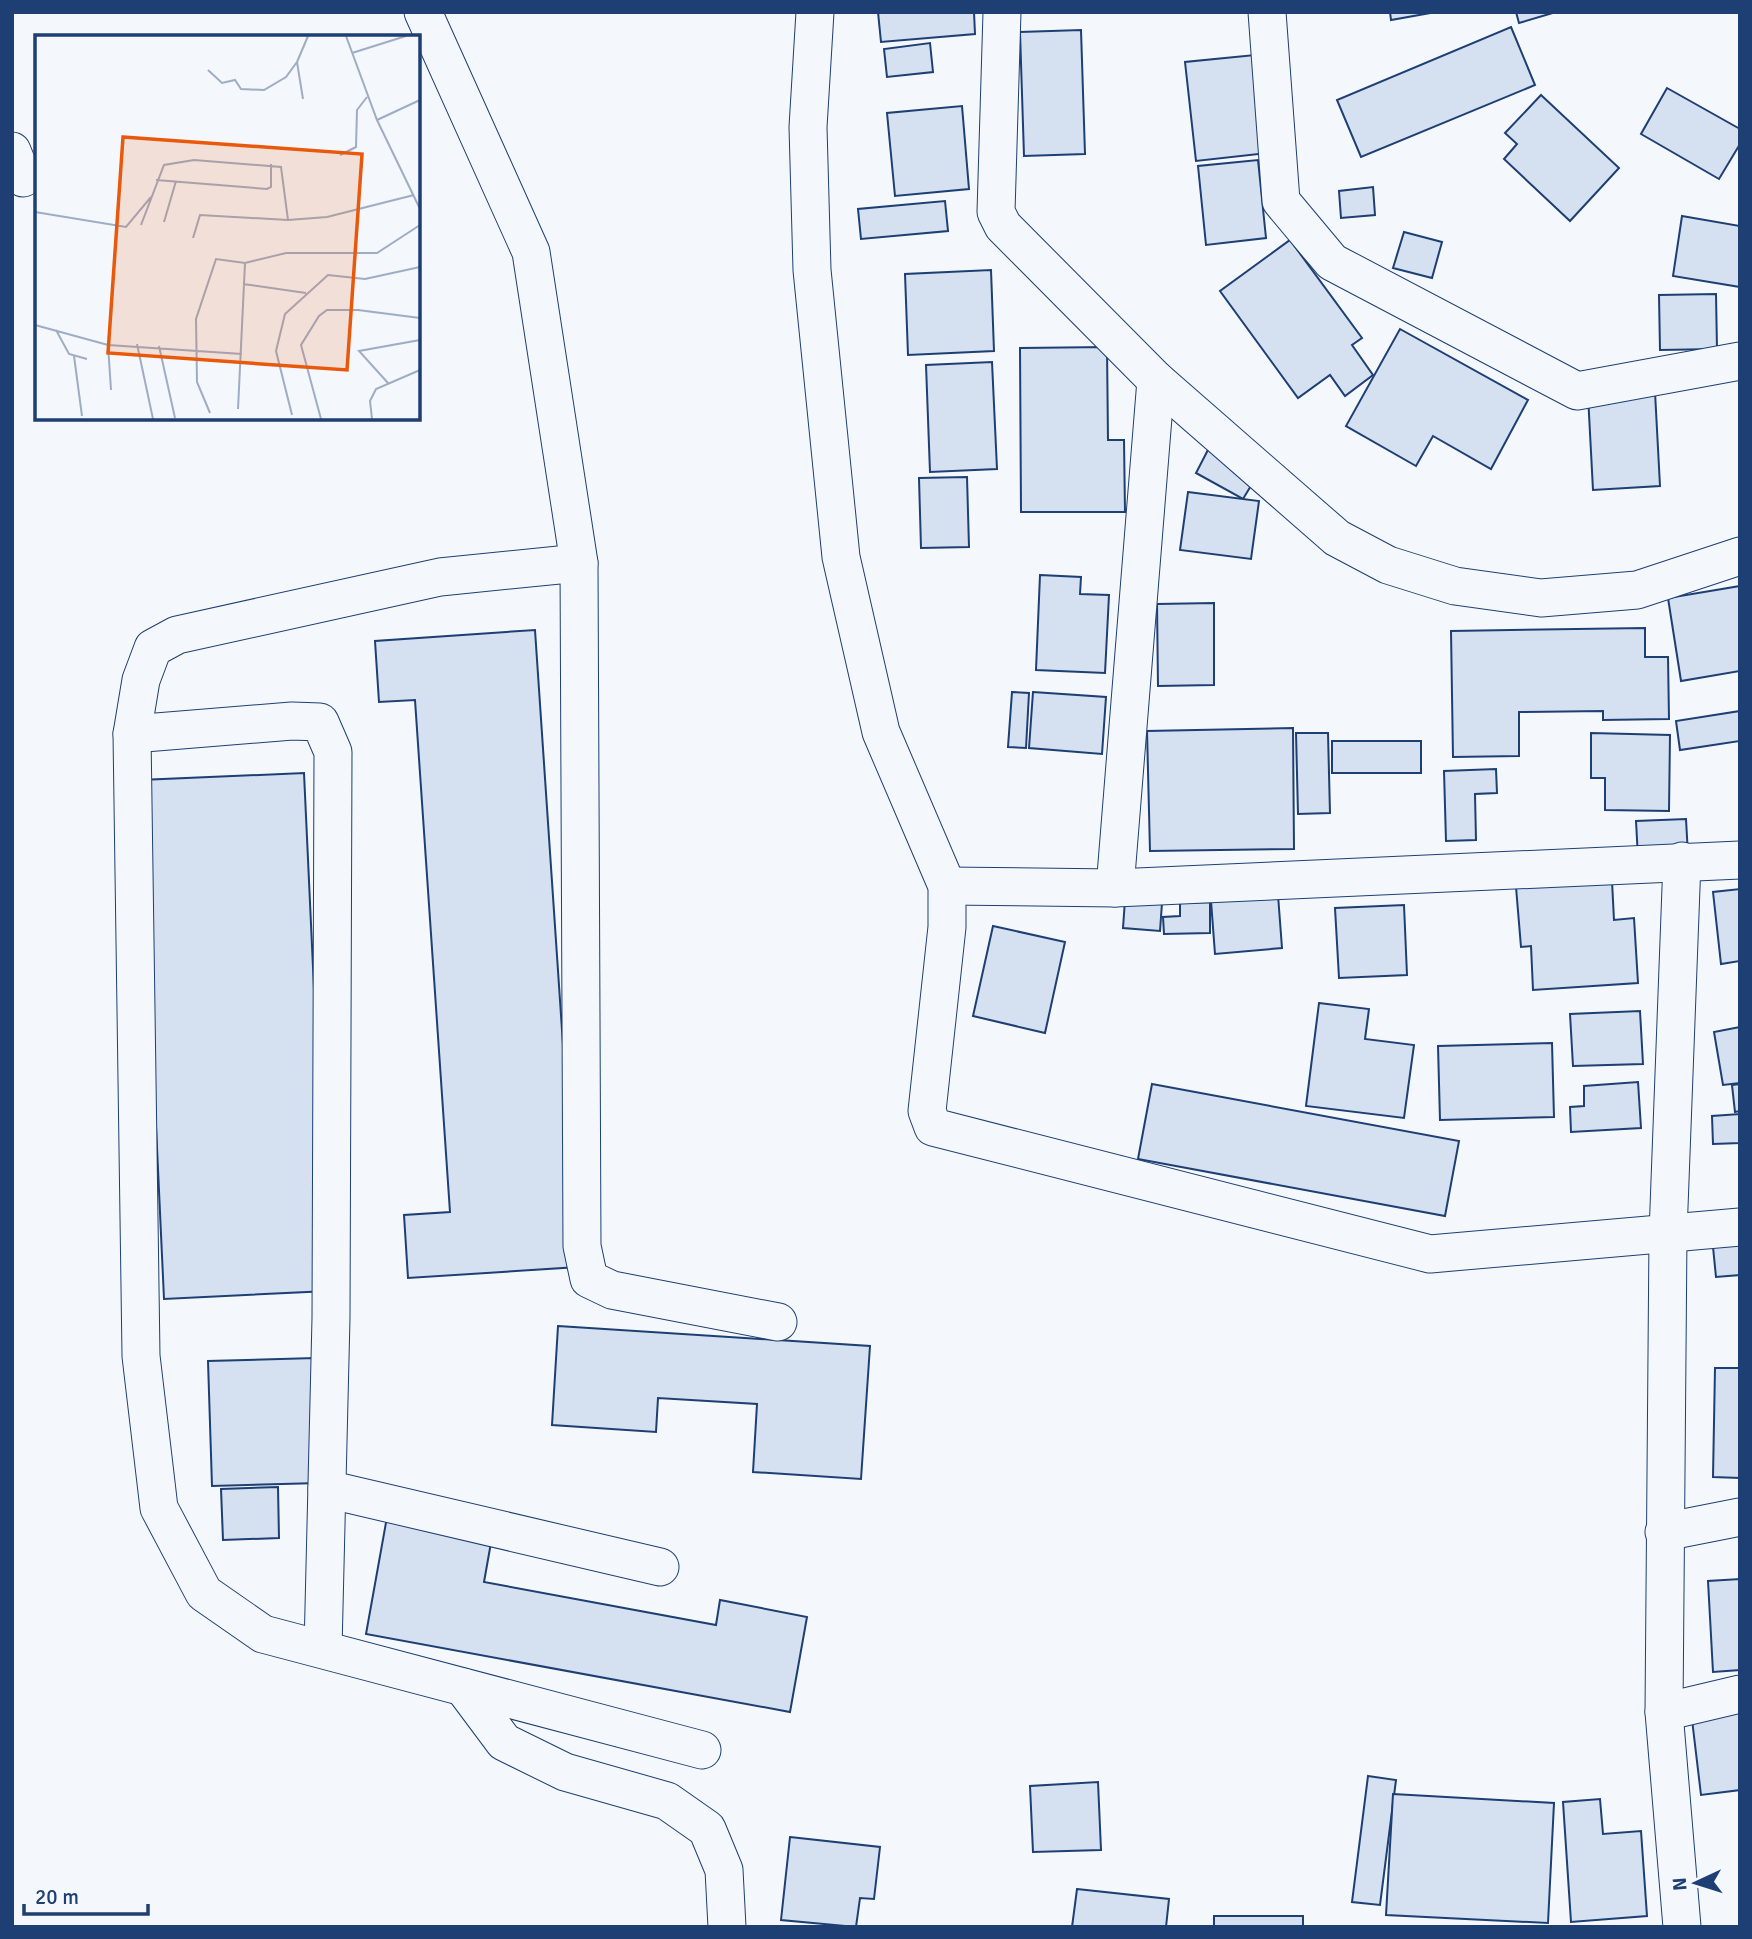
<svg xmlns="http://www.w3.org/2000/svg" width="1752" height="1939" font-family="Signika,sans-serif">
  <rect width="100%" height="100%" fill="#f4f7fb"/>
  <g fill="#d5e0f0" stroke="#1d3f73" stroke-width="2">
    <path d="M878,12H974L975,34L881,42Z"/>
    <path d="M1390,12H1436L1391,20Z"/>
    <path d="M1516,12H1556L1519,23Z"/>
    <path d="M1511,27L1535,85L1361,157L1337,100Z"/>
    <path d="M1081,30L1085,154L1024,156L1020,32Z"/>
    <path d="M930,43L933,72L887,77L884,49Z"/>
    <path d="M1265,54L1276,152L1196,161L1185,62Z"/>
    <path d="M1667,88L1740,129V144L1719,179L1641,134Z"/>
    <path d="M1541,95L1619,168L1570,221L1504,159L1517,144L1505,133Z"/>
    <path d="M962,106L969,189L895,196L887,113Z"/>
    <path d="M1258,160L1266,238L1206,245L1198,166Z"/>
    <path d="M1373,187L1375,215L1341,218L1339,191Z"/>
    <path d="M945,201L948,231L861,239L858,209Z"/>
    <path d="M1682,216L1740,226V287L1673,276Z"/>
    <path d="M1404,232L1442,242L1432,278L1393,268Z"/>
    <path d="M1290,240L1362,338L1352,345L1373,375L1345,396L1330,375L1298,398L1220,291Z"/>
    <path d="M991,270L994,351L908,355L905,274Z"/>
    <path d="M1716,294L1717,349L1660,350L1659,295Z"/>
    <path d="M1400,329L1528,400L1491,469L1433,436L1416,466L1346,426Z"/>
    <path d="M1107,347L1108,440H1124L1125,512H1021L1020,348Z"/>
    <path d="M992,362L997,469L930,472L926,365Z"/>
    <path d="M1655,392L1660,486L1593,490L1588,395Z"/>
    <path d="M1210,446L1258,474L1243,499L1196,473Z"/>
    <path d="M967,477L969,547L921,548L919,478Z"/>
    <path d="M1188,492L1259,501L1251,559L1180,550Z"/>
    <path d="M1040,575L1081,577L1080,594L1109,595L1105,673L1036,670Z"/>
    <path d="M1740,586V671L1681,681L1668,598Z"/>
    <path d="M1214,603V685L1158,686L1157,604Z"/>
    <path d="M1645,628V657H1668L1669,719L1603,720V711L1519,712V756L1453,757L1451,631Z"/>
    <path d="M535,630L578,1267L408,1278L404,1215L450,1212L415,700L379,702L375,641Z"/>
    <path d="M1012,692L1029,693L1026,748L1008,747Z"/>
    <path d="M1033,692L1106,697L1102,754L1029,748Z"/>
    <path d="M1740,711V741L1680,750L1676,721Z"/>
    <path d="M1293,728L1294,849L1150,851L1147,731Z"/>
    <path d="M1296,733H1328L1330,813L1298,814Z"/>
    <path d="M1591,733L1670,735L1669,811L1605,810V778H1591Z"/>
    <rect x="1332" y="741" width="89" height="32"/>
    <path d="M1496,769L1497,793L1475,794L1476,840L1446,841L1444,771Z"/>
    <path d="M304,773L328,1291L164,1299L140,780Z"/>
    <path d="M1686,819L1688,855L1638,858L1636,821Z"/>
    <path d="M1612,881L1614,920L1634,918L1638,983L1533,990L1531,946L1521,947L1516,887Z"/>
    <path d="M1740,889V961L1721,964L1713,892Z"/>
    <path d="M1278,895L1282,948L1215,954L1211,901Z"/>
    <path d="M1125,900L1162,903L1160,931L1123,928Z"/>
    <path d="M1210,902V933L1164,934L1163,917L1180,916V903Z"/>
    <path d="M1404,905L1407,975L1339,978L1335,908Z"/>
    <path d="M993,926L1065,942L1045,1033L973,1016Z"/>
    <path d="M1319,1003L1369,1009L1365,1039L1414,1045L1404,1118L1306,1106Z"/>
    <path d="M1640,1011L1643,1064L1573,1066L1570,1014Z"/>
    <path d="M1740,1027V1083L1723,1085L1714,1032Z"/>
    <path d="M1552,1043L1554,1117L1440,1120L1438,1046Z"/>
    <path d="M1638,1082L1641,1128L1571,1132L1570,1107L1584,1106V1086Z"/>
    <path d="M1152,1084L1459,1141L1445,1216L1138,1159Z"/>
    <path d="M1740,1084V1111L1735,1112L1732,1085Z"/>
    <path d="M1740,1114V1143L1713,1144L1712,1116Z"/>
    <path d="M1740,1234V1275L1716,1277L1712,1237Z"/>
    <path d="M558,1326L870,1346L861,1479L753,1472L757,1404L658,1398L656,1432L552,1425Z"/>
    <path d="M315,1358L319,1483L212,1486L208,1361Z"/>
    <path d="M1715,1368H1740V1478L1713,1477Z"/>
    <path d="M278,1487L279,1538L223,1540L221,1489Z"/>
    <path d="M387,1517L492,1537L484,1582L716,1625L720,1600L807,1617L790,1712L366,1634Z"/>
    <path d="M1740,1579V1670L1713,1672L1708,1581Z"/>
    <path d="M1740,1706V1790L1701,1795L1691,1711Z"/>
    <path d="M1368,1776L1396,1780L1380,1905L1352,1902Z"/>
    <path d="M1098,1782L1101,1850L1033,1852L1030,1786Z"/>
    <path d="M1393,1794L1554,1803L1548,1923L1386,1915Z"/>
    <path d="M1600,1799L1603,1834L1641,1831L1647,1916L1571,1922L1563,1802Z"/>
    <path d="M790,1837L880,1847L874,1899L860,1898L856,1927L781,1920Z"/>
    <path d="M1077,1889L1169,1899L1166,1927H1072Z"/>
    <rect x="1214" y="1916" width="89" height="11"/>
  </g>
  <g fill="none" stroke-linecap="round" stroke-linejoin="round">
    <defs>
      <g id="minor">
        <path d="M423,12L531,252L579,563L582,1246L589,1279L612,1290L778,1322"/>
        <path d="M815,12L808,127L812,270L841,557L881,732L947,886V927L927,1111L933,1127L1430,1254L1740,1227"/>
        <path d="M1002,12L996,212L1003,226L1156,380L1337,538L1388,565L1455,586L1541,598L1637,590L1740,556"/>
        <path d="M1267,12L1281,201L1332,262L1577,391L1740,361"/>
        <path d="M12,151L23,178"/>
        <path d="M579,563L440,577L177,635L153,648L141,680L132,734L141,1356L159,1508L204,1593L263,1634L702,1750"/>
        <path d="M132,734L292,721L320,722L333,752L331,1318L323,1649"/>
        <path d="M1682,861L1668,1234L1664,1712L1682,1927"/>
        <path d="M947,886L1115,888L1740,860"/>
        <path d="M1115,888L1156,380"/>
        <path d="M327,1489L660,1567"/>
        <path d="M1664,1532L1740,1517"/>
        <path d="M463,1687L504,1742L565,1772L667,1801L707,1829L724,1870L727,1927"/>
        <path d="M1664,1712L1740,1694"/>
      </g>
    </defs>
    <use href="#minor" stroke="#1d3f73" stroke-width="39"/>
    <use href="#minor" stroke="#f4f7fb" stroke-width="37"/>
  </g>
  <g transform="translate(35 35)">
    <rect width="385" height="385" fill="#f4f7fb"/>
    <path fill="none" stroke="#9eadc5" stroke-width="2" d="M311,1L342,85L385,174M317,18L371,1M262,27L273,1M173,35L187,48L200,45L206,54L229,55L251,42L262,27L268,64M342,85L385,65M305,120L321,112L322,75L332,62M121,145L232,154L236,152V129M0,177L91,192L116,162M129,187L141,146M106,190L129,130L159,125L246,132L253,185M158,203L165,180L253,185L292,182L379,160M208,249L271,258M0,290L73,310L207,319M21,295L34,319L52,324M102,309L118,384M73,310L76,355M124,311L140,383M39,321L47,381M353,348L324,316L385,305M203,374L210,228M175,378L162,347L161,284L181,224L210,228L251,218H342L385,190M257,380L241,316L250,279L293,240L330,244L385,232M286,384L266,310L284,281L292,275H323L385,283M337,384L335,366L341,354L385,335"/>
    <path fill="#e8590c" fill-opacity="0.15" stroke="#e8590c" stroke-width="3.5" d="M88,102L327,119L312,335L73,318Z"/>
    <rect width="385" height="385" fill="none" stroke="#1d3f73" stroke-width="3.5"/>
  </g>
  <rect width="1752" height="1939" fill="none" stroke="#1d3f73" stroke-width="28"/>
  <g transform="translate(1696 1883) rotate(266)" stroke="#f4f7fb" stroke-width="5" paint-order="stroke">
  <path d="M0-5L12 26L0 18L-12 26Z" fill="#1d3f73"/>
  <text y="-10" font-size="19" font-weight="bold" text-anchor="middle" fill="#1d3f73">N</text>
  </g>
  <path d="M24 1904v10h124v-10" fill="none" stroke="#1d3f73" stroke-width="3.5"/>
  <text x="35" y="1904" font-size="21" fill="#1d3f73" stroke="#f4f7fb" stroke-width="5" paint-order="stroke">20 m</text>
</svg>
